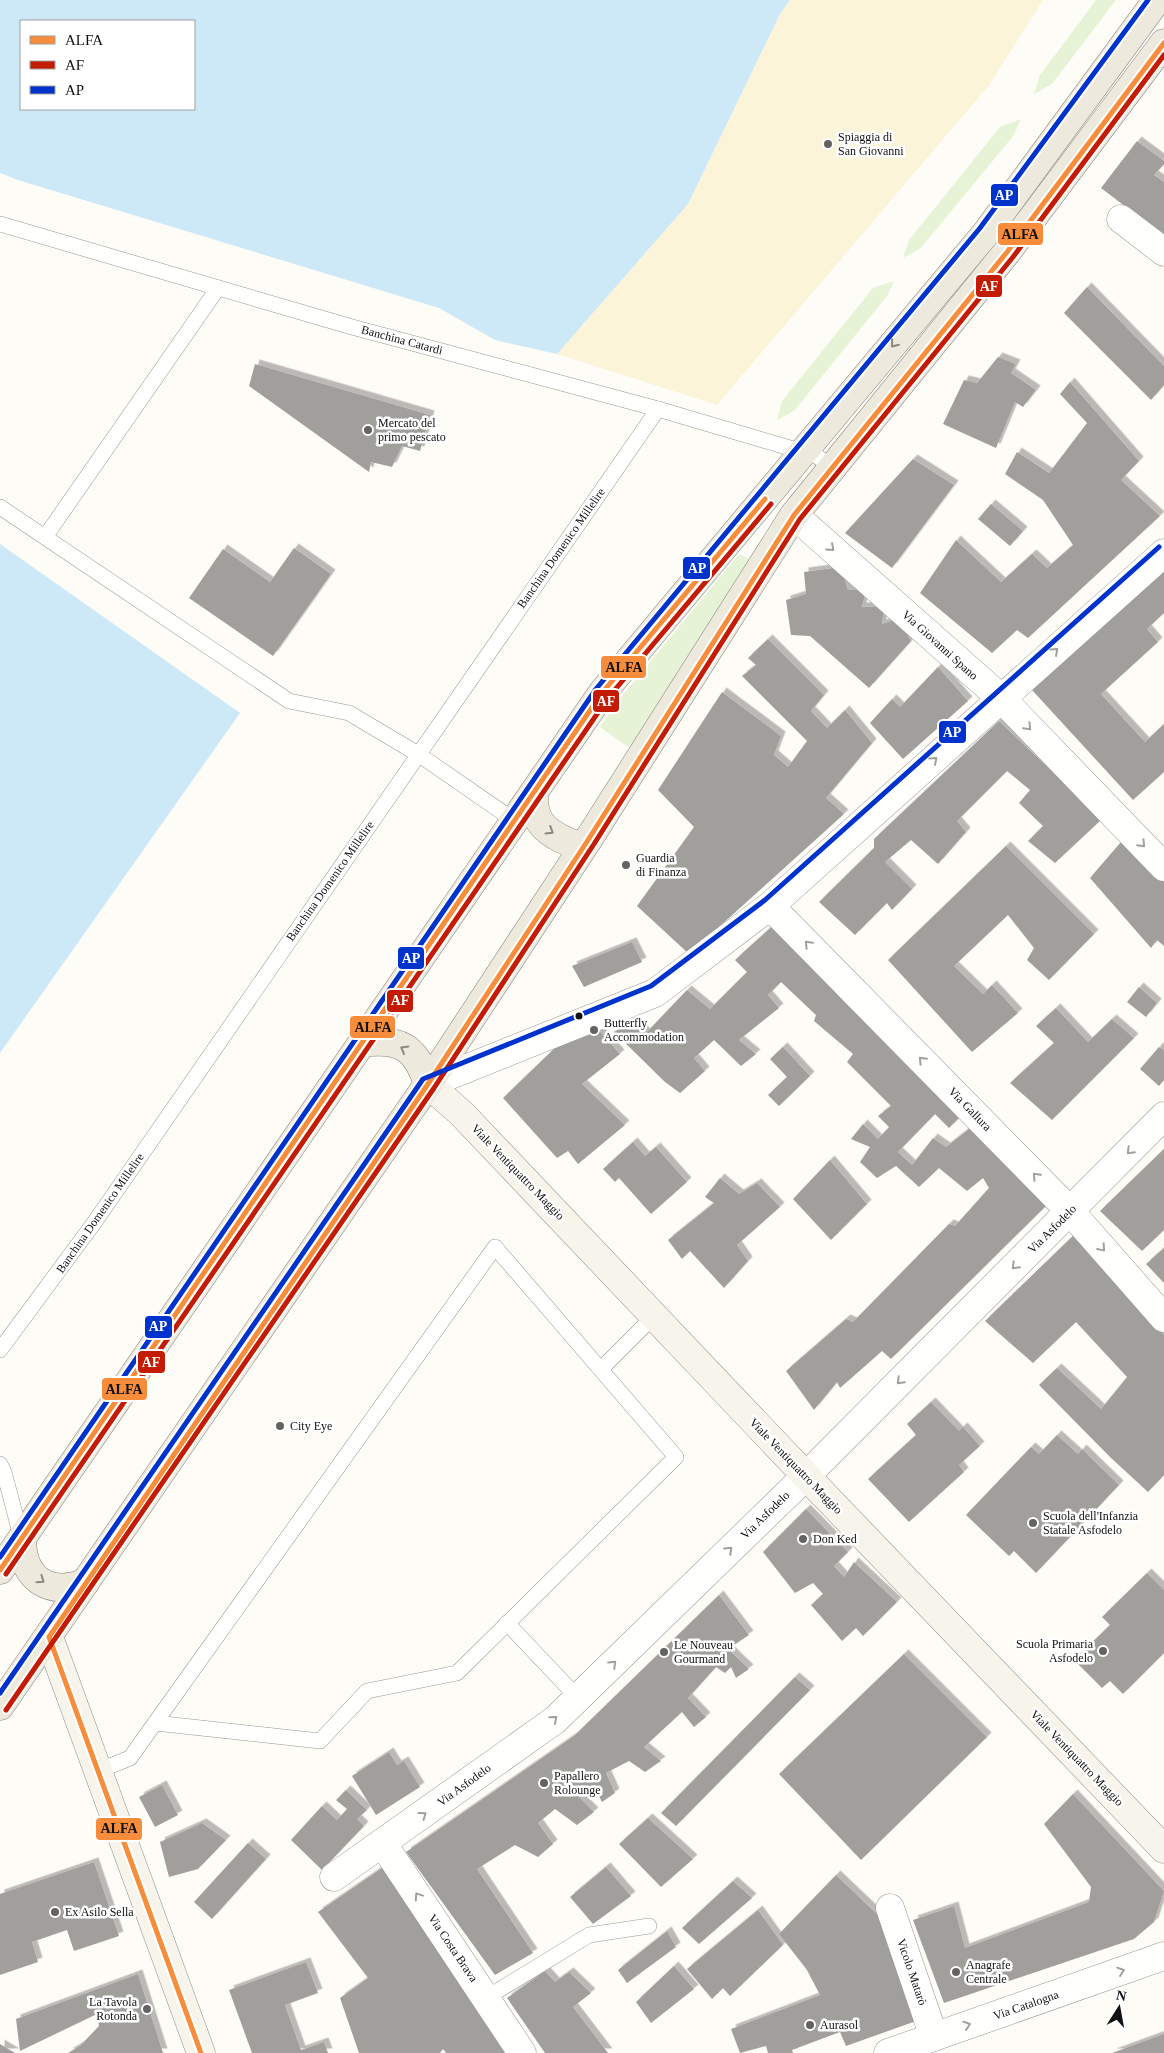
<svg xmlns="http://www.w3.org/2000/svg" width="1164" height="2053" font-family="'Times New Roman',serif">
  <defs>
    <filter id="shadow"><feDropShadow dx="4.5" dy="-4.5" stdDeviation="0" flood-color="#0004"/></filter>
  </defs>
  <rect width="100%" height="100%" fill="#fdfcf7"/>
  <g fill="#e7f3d7">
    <path d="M1096,0H1116L1052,84L1034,94L1040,75Z"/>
    <path d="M1021,119L1014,135L920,249L903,258L909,240L1000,127Z"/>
    <path d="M894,281L887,296L794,411L777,420L782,401L873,288Z"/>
    <path d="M739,554L749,559L632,750L600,727L627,690Z"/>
  </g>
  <path fill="#fcf4d9" d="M790,0H1043L990,84L717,405L557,354L688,204L780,14Z"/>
  <g fill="#cde8f7" fill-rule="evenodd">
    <path d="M0,0H790L780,14L688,204L557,354L495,340L439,308L18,180L0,173ZM194,21V109H21V21Z"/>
    <path d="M0,544L240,713L0,1053Z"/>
  </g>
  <g fill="#a19f9c" filter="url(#shadow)">
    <path d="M1137,141L1164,161V164L1154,175L1164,182V236L1101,188Z"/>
    <path d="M1087,287L1164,366V385L1151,400L1064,313Z"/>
    <path d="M998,357L1016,364L1011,373L1036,390L1023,407L1015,402L996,448L943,424L964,380L977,383Z"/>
    <path d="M255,364L430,415L420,451L402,446L392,467L371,462L369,472L249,386Z"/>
    <path d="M1070,382L1139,461L1121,480L1160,516L1028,638L1017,630L992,653L920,593L956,540L1001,582L1032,554L1047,568L1073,545L1043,500L1005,474L1017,452L1049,473L1087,423L1060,394Z"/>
    <path d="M913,459L954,485L892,568L845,533Z"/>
    <path d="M991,504L1023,531L1010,546L978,519Z"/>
    <path d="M294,548L331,574L273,656L189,598L223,549L270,582Z"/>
    <path d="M841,567L848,590H866L862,607L884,606L882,624L898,619L911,641L869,688L810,636L791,635L786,600L806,594L804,572Z"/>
    <path d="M1164,568V613L1147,629L1158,642L1101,694L1145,742L1164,724V772L1133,800L1032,690Z"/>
    <path d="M768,639L824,695L811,711L827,728L845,710L872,743L826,798L844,814L689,954L637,906L694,827L658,790L722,692L781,736L774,755L788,767L807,741L742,676L756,665L748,658Z"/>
    <path d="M938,667L968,701L903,759L870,723L892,699L900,707Z"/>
    <path d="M999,721L1102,819L1055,863L1028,841L1043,826L1019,803L1030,790L1007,771L957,821L966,832L938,864L911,840L885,862L912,889L892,910L887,903L855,935L819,902L874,848V839Z"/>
    <path d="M1121,842L1164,882V946L1157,940L1151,948L1090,878Z"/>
    <path d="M1006,846L1094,934L1049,980L1027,960L1034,948L1008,915L954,966L983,994L992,985L1018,1013L972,1052L888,960Z"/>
    <path d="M778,921L963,1114L949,1128L935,1114L898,1152L912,1165L933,1138L946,1147L974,1125L1048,1204L891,1359L882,1351L840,1388L837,1382L814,1410L786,1371L846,1319L853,1322L949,1224L955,1226L989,1188L983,1178L967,1191L939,1168L919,1187L896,1166L877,1178L860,1162L870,1147L851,1139L863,1124L878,1139L889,1127L878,1116L891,1106L847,1062L853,1054L814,1021L816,1015L781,982L768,995L779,1008L739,1040L756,1054L741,1066L714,1040L694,1058L705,1071L680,1093L665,1082L614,1032L633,1020L646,1033L687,990L710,1009L747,972L735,960Z"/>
    <path d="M632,942L642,962L584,987L572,966Z"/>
    <path d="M1139,987L1157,1003L1146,1017L1127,1002Z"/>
    <path d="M1056,1008L1088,1042L1112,1019L1134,1038L1052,1120L1010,1083L1054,1043L1036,1026Z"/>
    <path d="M595,1026L620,1054L582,1084L625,1125L578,1164L568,1151L557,1158L503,1098L557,1046Z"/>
    <path d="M783,1047L810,1076L779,1106L768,1095L787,1077L770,1059Z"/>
    <path d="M1159,1047L1164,1050V1080L1159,1086L1140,1069Z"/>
    <path d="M633,1142L645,1156L656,1147L687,1182L651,1214L619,1178L615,1182L603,1169Z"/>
    <path d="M1164,1149V1230L1142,1251L1100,1211Z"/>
    <path d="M830,1160L867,1204L831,1240L793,1199Z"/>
    <path d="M720,1178L739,1194L757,1183L780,1207L737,1245L748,1261L724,1288L690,1251L682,1259L668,1240L714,1203L705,1197Z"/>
    <path d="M1076,1233L1164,1335V1475L1148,1492L1110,1457L1039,1385L1057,1368L1101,1409L1127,1377L1076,1322L1033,1363L985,1321Z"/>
    <path d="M1164,1248V1283L1146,1264Z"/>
    <path d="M931,1402L959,1431L963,1427L980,1446L959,1465L964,1472L909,1522L868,1479L916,1435L907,1424Z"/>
    <path d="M1057,1435L1078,1454L1082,1449L1119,1485L1036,1573L1014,1551L1009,1556L966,1515L1031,1447L1039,1454Z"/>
    <path d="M806,1509L848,1552L834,1566L844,1577L854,1562L897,1602L863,1636L856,1628L842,1641L811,1605L823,1594L813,1583L795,1593L763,1552Z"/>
    <path d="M1147,1573L1164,1590V1653L1123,1694L1110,1681L1102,1688L1074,1660L1110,1625L1102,1617Z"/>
    <path d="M719,1595L749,1635L728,1649L749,1669L736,1678L731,1667L725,1673L716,1667L688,1698L706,1717L694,1727L682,1712L644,1747L661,1761L645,1772L629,1761L606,1773L615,1793L602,1802L595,1788L578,1796L594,1812L577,1825L555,1809L538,1823L553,1844L538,1857L515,1845L477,1869L533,1953L495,1975L406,1852L574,1736Z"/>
    <path d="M904,1654L987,1737L861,1860L779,1774Z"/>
    <path d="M795,1677L810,1690L676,1826L661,1813Z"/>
    <path d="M389,1752L397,1765L404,1761L420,1787L376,1815L352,1776Z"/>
    <path d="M162,1785L178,1815L155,1827L139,1797Z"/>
    <path d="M346,1790L367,1810L357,1819L364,1826L322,1870L291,1840L322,1806L337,1820L347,1809L336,1800Z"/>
    <path d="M1073,1794L1164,1891L1154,1922L1134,1939L944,2003L913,1920L954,1906L965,1948L1089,1902L1091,1887L1044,1824Z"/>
    <path d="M648,1818L693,1859L661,1887L619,1844Z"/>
    <path d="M202,1823L226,1840L198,1869L169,1877L160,1842Z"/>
    <path d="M248,1843L266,1859L212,1919L194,1902Z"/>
    <path d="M94,1862L119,1936L74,1951L67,1930L32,1942L38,1962L0,1975V1894Z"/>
    <path d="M385,1866L503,2033L496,2040L510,2053H446L443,2049L440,2053H359L340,1998L368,1978L318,1912Z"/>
    <path d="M606,1867L631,1896L593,1924L570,1897Z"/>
    <path d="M836,1875L878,1915L919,2020L846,2046L840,2032L792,2050L793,2053H768L766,2046L740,2053L731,2029L820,1995L807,1970L779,1934Z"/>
    <path d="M733,1881L752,1898L699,1944L682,1928Z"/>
    <path d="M758,1910L783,1945L730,1996L723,1988L712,1999L687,1969Z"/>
    <path d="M667,1931L676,1947L627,1983L618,1970Z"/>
    <path d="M306,1962L318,1993L285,2005L301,2050L324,2042L328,2053H252L229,1990Z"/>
    <path d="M674,1966L694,1989L651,2023L636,2002Z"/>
    <path d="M545,1971L555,1982L569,1972L591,1993L573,2007L608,2053H545L507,1998Z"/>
    <path d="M138,1974L163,2053H68L81,2045L99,2026L97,2014L20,2051L16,2019Z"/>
    <path d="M1164,2034V2053H1112Z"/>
    <path d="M0,2044L15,2053H0Z"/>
  </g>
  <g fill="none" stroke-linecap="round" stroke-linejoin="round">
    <defs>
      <g id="lane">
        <path d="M0,224L352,327L658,409L817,456L827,464V474"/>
        <path d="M0,507L289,701L349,713L418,754L515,821"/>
        <path d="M45,537L218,288"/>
        <path d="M0,1350L94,1223L658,409"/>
        <path d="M601,1369L654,1316"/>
        <path d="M0,1464L4,1472L22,1540"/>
        <path d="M507,1623L578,1698"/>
        <path d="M98,1771L130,1758L495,1247L676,1457L457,1673L367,1691L320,1741L155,1723"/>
        <path d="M486,1998L589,1935L649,1926"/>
      </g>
      <g id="street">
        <path d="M1121,219L1164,252"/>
        <path d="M794,515L1002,699L1164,867"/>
        <path d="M770,906L1070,1211L1164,1318"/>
        <path d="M428,1084L655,993L770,906L1164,553"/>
        <path d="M383,1844L522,2053"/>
        <path d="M334,1877L555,1720L806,1476L1164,1116"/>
        <path d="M890,1908L934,2037"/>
        <path d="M888,2053L1164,1956"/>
      </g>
      <g id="secondary">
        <path d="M428,1084L462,1114L806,1476L1164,1849"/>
        <path d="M49,1637L201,2053"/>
      </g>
      <g id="primary">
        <path d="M534,794C532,826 551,835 578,846L588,840"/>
        <path d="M362,1043C400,1038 416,1047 428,1084"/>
        <path d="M22,1540C23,1579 48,1596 85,1583"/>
        <path d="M0,1570L602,693L986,233L1157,0"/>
        <path d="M0,1706L428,1084L588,840L794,515L1007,252L1164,43"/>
      </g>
    </defs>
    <use href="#lane" stroke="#979795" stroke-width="16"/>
    <use href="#street" stroke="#979795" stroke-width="29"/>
    <use href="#secondary" stroke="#8e8d8b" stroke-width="29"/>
    <use href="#primary" stroke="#858482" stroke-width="29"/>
    <use href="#lane" stroke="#fffffe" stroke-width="15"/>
    <use href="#street" stroke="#fffffe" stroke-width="28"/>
    <use href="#secondary" stroke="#f6f4eb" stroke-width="28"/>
    <use href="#primary" stroke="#ede9dc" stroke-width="28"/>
    <defs>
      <g id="bus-1">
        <path d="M0,1570L602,693L765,499"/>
        <path d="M201,2053L49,1637L428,1084L588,840L794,515L1007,252L1164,43"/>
      </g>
      <g id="bus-2">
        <path d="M6,1574L608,698L771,504"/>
        <path d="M6,1710L434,1088L594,844L800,519L1013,257L1164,55"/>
      </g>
      <g id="bus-3">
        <path d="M0,1557L596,689L980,228L1148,0"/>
        <path d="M0,1693L423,1079L651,986L765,900L1159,547"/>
      </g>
    </defs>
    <use href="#bus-1" stroke="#fff" stroke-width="9"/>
    <use href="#bus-2" stroke="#fff" stroke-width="9"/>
    <use href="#bus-3" stroke="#fff" stroke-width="9"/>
    <use href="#bus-1" stroke="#f78c3b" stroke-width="5"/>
    <use href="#bus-2" stroke="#c41b04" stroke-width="5"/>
    <use href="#bus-3" stroke="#03c" stroke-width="5"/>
  </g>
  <defs><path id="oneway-chevron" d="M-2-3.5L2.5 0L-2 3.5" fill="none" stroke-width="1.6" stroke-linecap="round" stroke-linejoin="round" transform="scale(1.25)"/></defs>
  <g stroke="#8a8881">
    <use href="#oneway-chevron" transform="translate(894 344) rotate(129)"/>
    <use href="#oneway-chevron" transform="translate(550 831) rotate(32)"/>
    <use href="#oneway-chevron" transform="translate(404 1049) rotate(-150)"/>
    <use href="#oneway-chevron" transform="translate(41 1580) rotate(35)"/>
  </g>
  <g stroke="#a0a09f">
    <use href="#oneway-chevron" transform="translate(831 548) rotate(42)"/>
    <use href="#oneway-chevron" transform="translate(1055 651) rotate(-42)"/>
    <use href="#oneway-chevron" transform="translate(1028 727) rotate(46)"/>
    <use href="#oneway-chevron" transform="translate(934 760) rotate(-42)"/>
    <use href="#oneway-chevron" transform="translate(1142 844) rotate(46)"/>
    <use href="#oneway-chevron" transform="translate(808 944) rotate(-134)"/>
    <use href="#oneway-chevron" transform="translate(922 1060) rotate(-134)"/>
    <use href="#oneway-chevron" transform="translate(1130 1151) rotate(135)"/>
    <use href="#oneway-chevron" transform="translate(1036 1176) rotate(-133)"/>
    <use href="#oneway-chevron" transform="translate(1102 1248) rotate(49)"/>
    <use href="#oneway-chevron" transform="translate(1015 1266) rotate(135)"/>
    <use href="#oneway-chevron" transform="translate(900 1381) rotate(135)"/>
    <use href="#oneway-chevron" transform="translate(729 1550) rotate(-44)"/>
    <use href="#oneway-chevron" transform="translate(613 1664) rotate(-44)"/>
    <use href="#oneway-chevron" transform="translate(554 1719) rotate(-40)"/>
    <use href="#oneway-chevron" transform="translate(423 1815) rotate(-36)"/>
    <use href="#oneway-chevron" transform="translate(418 1896) rotate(-124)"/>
    <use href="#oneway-chevron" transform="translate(1121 1971) rotate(-19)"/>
    <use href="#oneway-chevron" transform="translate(967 2025) rotate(-19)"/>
  </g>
  <g fill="#646362" stroke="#fff" stroke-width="2">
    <circle cx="828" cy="144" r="5"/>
    <circle cx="368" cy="430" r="5"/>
    <circle cx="626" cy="865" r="5"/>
    <circle cx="594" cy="1030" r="5"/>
    <circle cx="280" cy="1426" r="5"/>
    <circle cx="1033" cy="1523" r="5"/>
    <circle cx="803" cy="1539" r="5"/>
    <circle cx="1103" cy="1651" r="5"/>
    <circle cx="664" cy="1652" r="5"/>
    <circle cx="544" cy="1783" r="5"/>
    <circle cx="55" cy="1912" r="5"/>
    <circle cx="956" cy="1972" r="5"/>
    <circle cx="147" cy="2009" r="5"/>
    <circle cx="810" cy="2025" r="5"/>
  </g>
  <circle fill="#111" stroke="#fff" stroke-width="2" cx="579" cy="1016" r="4.5"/>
  <g text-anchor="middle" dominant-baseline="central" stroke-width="5" stroke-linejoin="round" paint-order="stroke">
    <g font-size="12" fill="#111" stroke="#fff" text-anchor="start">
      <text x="838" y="137">Spiaggia di<tspan x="838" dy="14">San Giovanni</tspan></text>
      <text x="378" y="423">Mercato del<tspan x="378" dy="14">primo pescato</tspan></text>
      <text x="636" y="858">Guardia<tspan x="636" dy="14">di Finanza</tspan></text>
      <text x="604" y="1023">Butterfly<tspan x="604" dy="14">Accommodation</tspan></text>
      <text x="290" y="1426">City Eye</text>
      <text x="1043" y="1516">Scuola dell'Infanzia<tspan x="1043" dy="14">Statale Asfodelo</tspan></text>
      <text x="813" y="1539">Don Ked</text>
      <text x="1093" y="1644" text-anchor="end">Scuola Primaria<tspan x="1093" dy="14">Asfodelo</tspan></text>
      <text x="674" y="1645">Le Nouveau<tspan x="674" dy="14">Gourmand</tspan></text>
      <text x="554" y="1776">Papallero<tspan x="554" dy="14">Rolounge</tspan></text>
      <text x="65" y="1912">Ex Asilo Sella</text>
      <text x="966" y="1965">Anagrafe<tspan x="966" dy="14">Centrale</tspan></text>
      <text x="137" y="2002" text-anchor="end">La Tavola<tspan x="137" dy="14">Rotonda</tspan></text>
      <text x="820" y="2025">Aurasol</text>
    </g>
    <g font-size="12" fill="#111" stroke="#fff">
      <text transform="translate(402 340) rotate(15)">Banchina Catardi</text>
      <text transform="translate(561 548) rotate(-55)">Banchina Domenico Millelire</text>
      <text transform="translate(940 645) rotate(42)">Via Giovanni Spano</text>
      <text transform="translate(330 881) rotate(-55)">Banchina Domenico Millelire</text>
      <text transform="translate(970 1109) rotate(46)">Via Gallura</text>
      <text transform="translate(518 1172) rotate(46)">Viale Ventiquattro Maggio</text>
      <text transform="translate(100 1213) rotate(-55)">Banchina Domenico Millelire</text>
      <text transform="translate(1052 1229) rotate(-45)">Via Asfodelo</text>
      <text transform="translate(796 1466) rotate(46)">Viale Ventiquattro Maggio</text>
      <text transform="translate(765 1515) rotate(-44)">Via Asfodelo</text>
      <text transform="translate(1077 1758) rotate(46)">Viale Ventiquattro Maggio</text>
      <text transform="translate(464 1785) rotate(-36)">Via Asfodelo</text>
      <text transform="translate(453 1948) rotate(56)">Via Costa Brava</text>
      <text transform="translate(912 1972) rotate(71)">Vicolo Matarò</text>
      <text transform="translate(1026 2005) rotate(-19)">Via Catalogna</text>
    </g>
  </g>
  <g stroke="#fff" stroke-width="2">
    <rect x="990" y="183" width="29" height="24" rx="5" fill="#03c"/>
    <rect x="997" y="222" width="47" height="24" rx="5" fill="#f78c3b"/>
    <rect x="975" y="274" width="28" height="24" rx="5" fill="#c41b04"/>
    <rect x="682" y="556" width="29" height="24" rx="5" fill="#03c"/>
    <rect x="600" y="655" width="47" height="24" rx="5" fill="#f78c3b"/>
    <rect x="592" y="689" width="28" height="24" rx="5" fill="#c41b04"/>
    <rect x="938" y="720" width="29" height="24" rx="5" fill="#03c"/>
    <rect x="397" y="946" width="28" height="24" rx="5" fill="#03c"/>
    <rect x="386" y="989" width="28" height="24" rx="5" fill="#c41b04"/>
    <rect x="349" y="1015" width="47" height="24" rx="5" fill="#f78c3b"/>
    <rect x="144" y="1315" width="29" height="24" rx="5" fill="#03c"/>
    <rect x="137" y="1350" width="29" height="24" rx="5" fill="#c41b04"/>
    <rect x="101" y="1377" width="47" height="24" rx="5" fill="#f78c3b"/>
    <rect x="95" y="1817" width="48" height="24" rx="5" fill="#f78c3b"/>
  </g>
  <g font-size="14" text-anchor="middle" font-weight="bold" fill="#fff">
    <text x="1004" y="200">AP</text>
    <text x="989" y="291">AF</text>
    <text x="697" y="573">AP</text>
    <text x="606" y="706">AF</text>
    <text x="952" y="737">AP</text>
    <text x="411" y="963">AP</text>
    <text x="400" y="1005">AF</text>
    <text x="158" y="1331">AP</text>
    <text x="151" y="1367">AF</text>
  </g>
  <g font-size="14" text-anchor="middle" font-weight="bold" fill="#111">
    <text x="1020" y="239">ALFA</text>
    <text x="624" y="672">ALFA</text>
    <text x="373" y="1032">ALFA</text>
    <text x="124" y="1394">ALFA</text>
    <text x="119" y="1833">ALFA</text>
  </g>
  <rect x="20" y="20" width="175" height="90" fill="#ffffff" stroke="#a0a0a0"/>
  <rect x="30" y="36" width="25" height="8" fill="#f78c3b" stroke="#a0a0a0"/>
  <text x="65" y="45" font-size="15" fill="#111111">ALFA</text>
  <rect x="30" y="61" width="25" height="8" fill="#c41b04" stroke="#a0a0a0"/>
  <text x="65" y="70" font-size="15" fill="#111111">AF</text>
  <rect x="30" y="86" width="25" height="8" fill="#0033cc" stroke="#a0a0a0"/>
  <text x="65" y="95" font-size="15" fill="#111111">AP</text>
  <g transform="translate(1119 2008) rotate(11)" stroke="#ffffff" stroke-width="4" paint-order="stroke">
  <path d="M0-4L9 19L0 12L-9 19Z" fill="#111111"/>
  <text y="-8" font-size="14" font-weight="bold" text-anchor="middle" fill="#111111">N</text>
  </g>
</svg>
